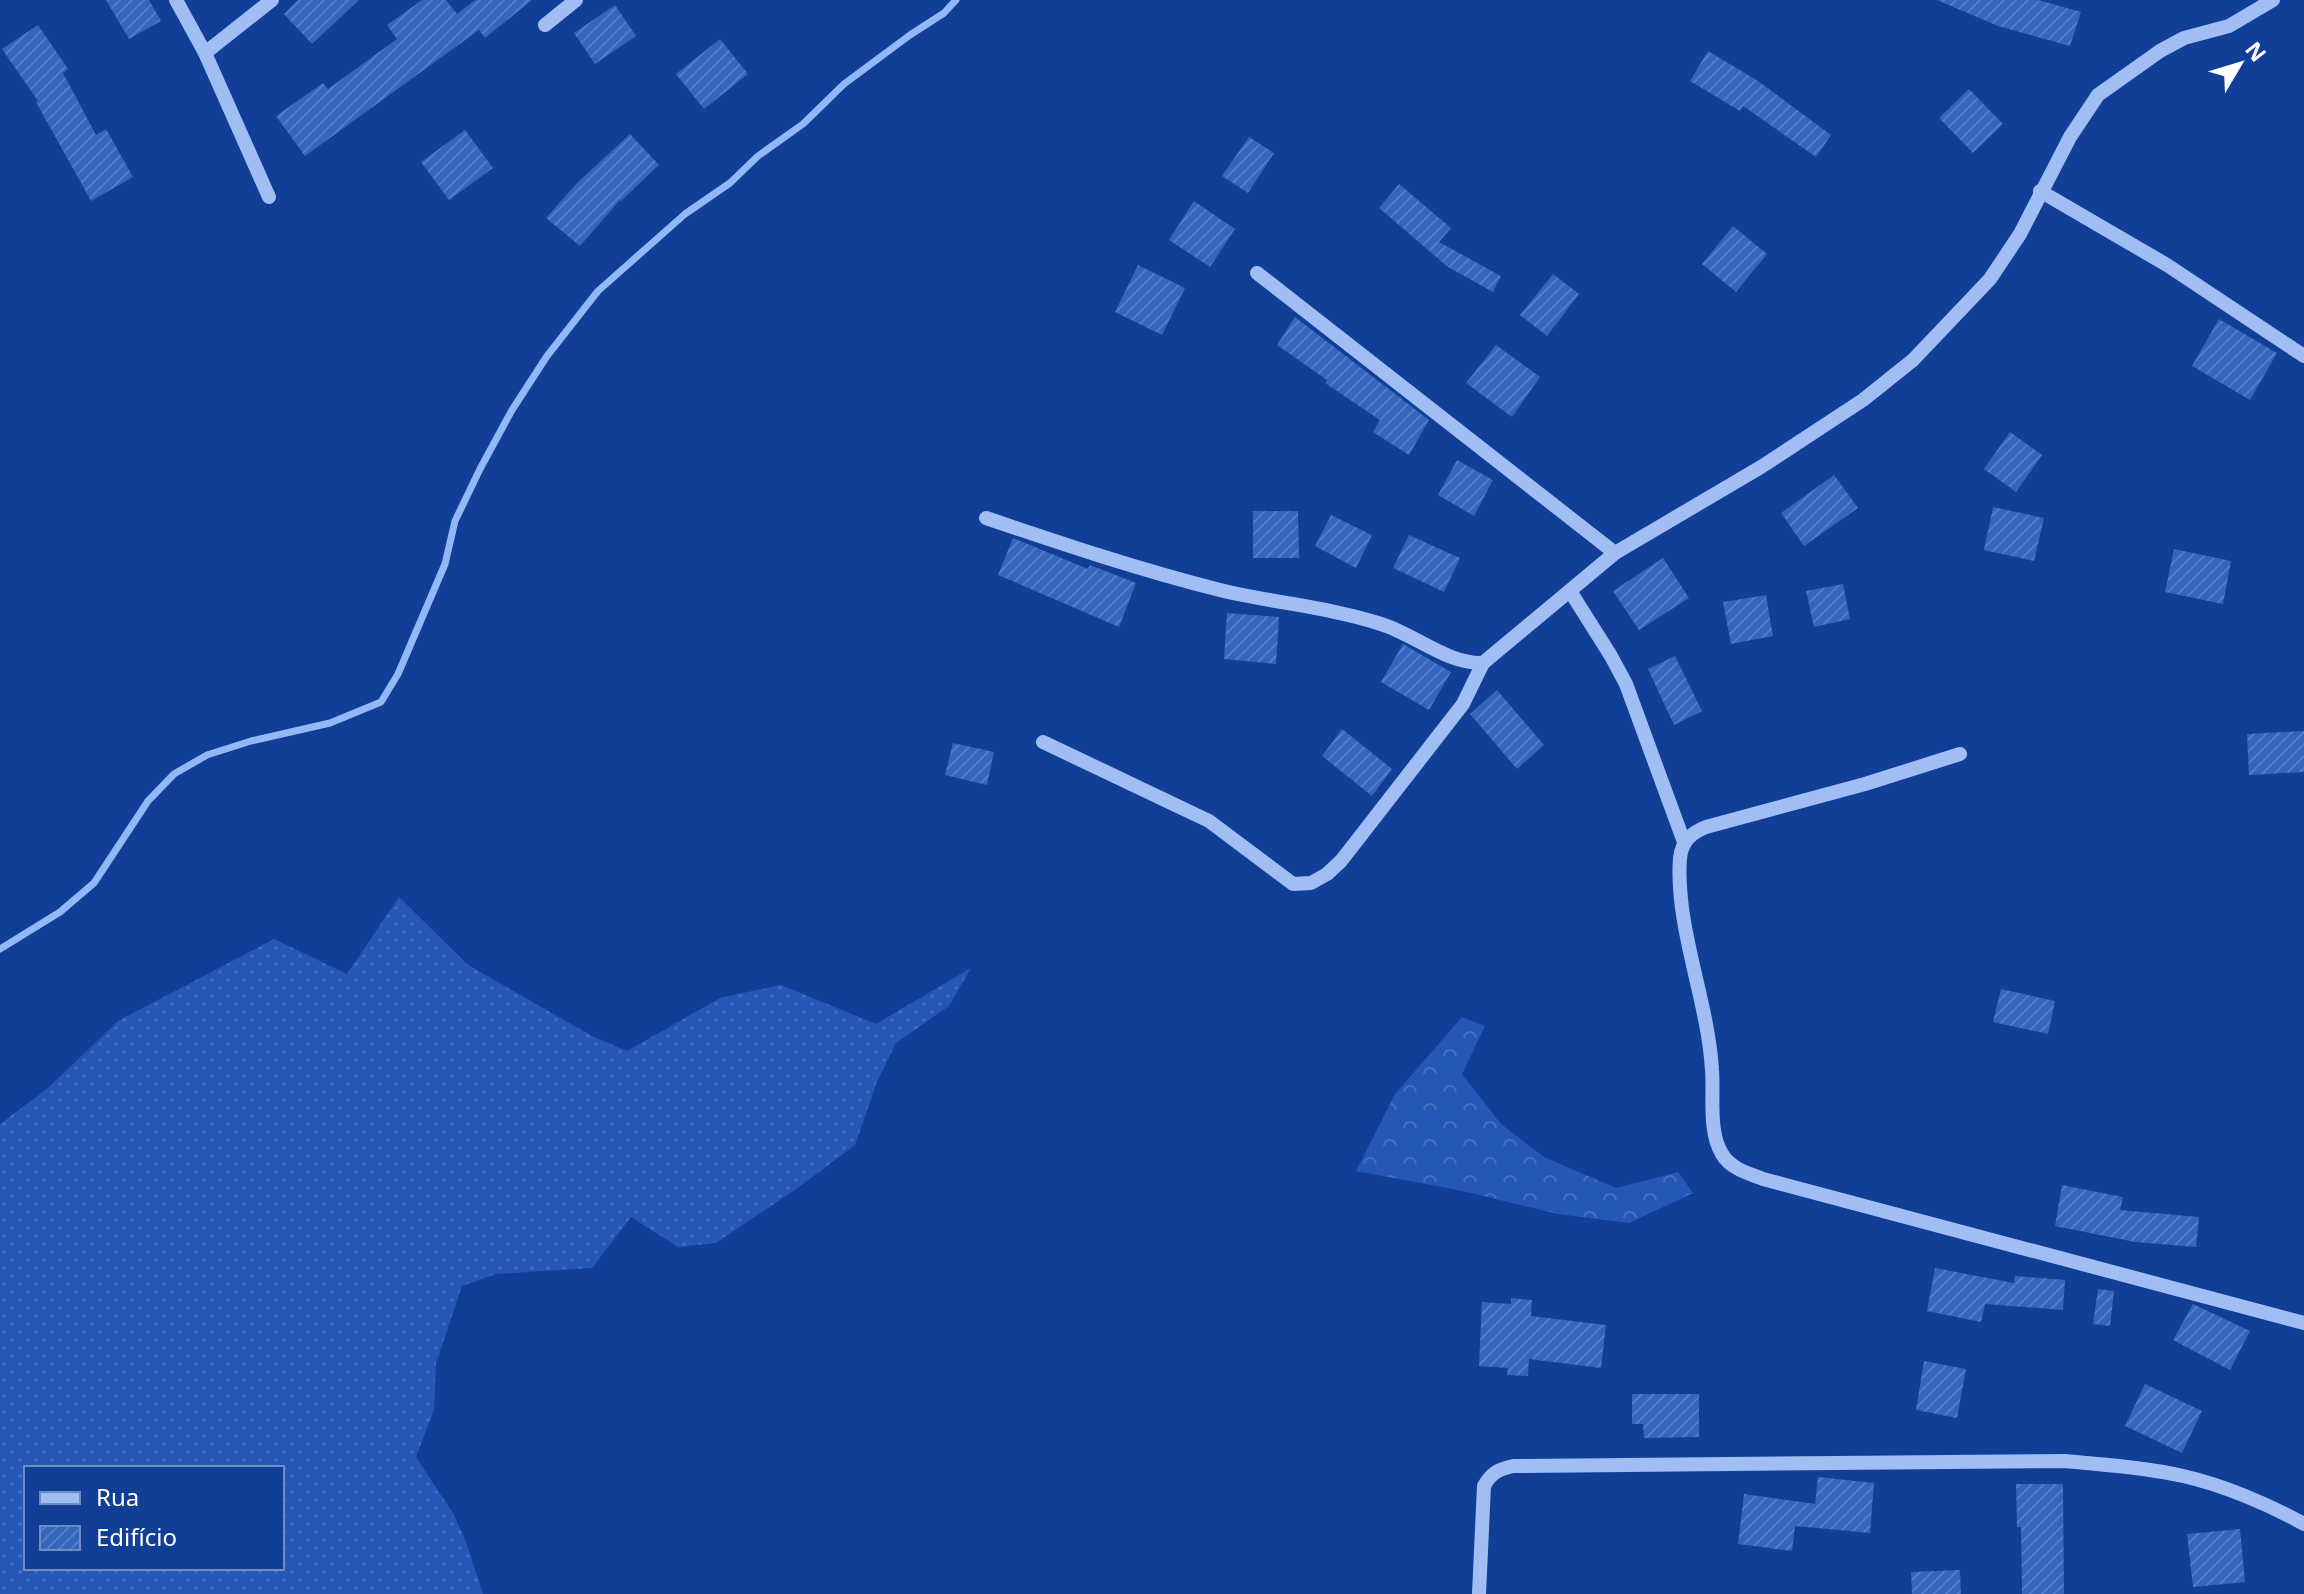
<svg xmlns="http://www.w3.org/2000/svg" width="2304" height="1594" font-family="'Noto Sans',sans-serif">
  <defs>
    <pattern id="grass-dots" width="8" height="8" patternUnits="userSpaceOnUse" patternTransform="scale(2)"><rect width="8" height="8" fill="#2457b6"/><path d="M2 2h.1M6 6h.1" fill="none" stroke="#4570c1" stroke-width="1.8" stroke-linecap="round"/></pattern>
    <pattern id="forest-crowns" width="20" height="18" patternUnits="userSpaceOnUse" patternTransform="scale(2)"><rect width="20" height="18" fill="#2457b6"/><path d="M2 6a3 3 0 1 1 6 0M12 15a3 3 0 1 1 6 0" fill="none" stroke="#4570c1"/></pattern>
    <pattern id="building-hatch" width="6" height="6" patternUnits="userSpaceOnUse" patternTransform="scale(2)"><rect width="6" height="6" fill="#3565bd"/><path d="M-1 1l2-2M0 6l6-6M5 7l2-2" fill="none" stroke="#537cc7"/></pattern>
  </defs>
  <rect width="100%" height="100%" fill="#113f97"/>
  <path fill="url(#grass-dots)" fill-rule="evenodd" d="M399,897L468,965L592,1036L627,1051L720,998L781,985L876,1024L971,968L949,1006L896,1043L877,1082L855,1145L799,1187L716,1243L678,1247L631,1217L592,1268L496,1274L462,1286L436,1363L434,1410L416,1457L453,1513L466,1542L483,1594H0V1124L48,1088L118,1021L274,939L347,974ZM26,1468H282V1568H26Z"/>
  <path fill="url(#forest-crowns)" d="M1462,1017L1485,1026L1462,1074L1501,1124L1544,1157L1616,1188L1678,1172L1693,1193L1629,1223L1558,1214L1458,1190L1356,1171L1395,1094Z"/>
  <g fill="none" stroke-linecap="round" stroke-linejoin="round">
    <path stroke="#93b8f7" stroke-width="7" d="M0,949L60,912L94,883L148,801L174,774L207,755L251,741L330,723L381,702L398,674L445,564L455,521L480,469L512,410L547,356L598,291L685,214L730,183L758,156L803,124L844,84L910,35L944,13L956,0"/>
  </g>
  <g fill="url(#building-hatch)">
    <path d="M106,0H149L161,21L129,39Z"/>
    <path d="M298,0H359L312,44L284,14Z"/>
    <path d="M422,0H446L457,14L475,0H532L485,38L479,30L305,156L276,116L323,83L328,89L397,39L387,25Z"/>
    <path d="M1937,0H2038L2081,12L2070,46L1998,26Z"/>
    <path d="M615,5L636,36L595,64L574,33Z"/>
    <path d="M38,25L68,69L63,73L96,135L106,129L133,177L91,201L36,102L38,101L2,49Z"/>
    <path d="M720,39L748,74L704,109L676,74Z"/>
    <path d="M1708,51L1758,81L1831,135L1816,157L1743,106L1740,111L1690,81Z"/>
    <path d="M1969,89L2003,124L1973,153L1939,118Z"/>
    <path d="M465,130L493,168L449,200L421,162Z"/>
    <path d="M630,134L659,165L621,201L620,200L580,246L546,218L576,184Z"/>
    <path d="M1249,137L1274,153L1248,193L1222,176Z"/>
    <path d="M1399,184L1451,228L1439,242L1501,276L1493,292L1448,267L1379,208Z"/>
    <path d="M1194,201L1235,229L1210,267L1169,240Z"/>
    <path d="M1733,226L1767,254L1736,292L1702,264Z"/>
    <path d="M1138,265L1185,288L1162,335L1115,312Z"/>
    <path d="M1553,274L1579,294L1547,336L1520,315Z"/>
    <path d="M1295,317L1429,420L1409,455L1373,432L1380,420L1325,383L1327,380L1277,345Z"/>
    <path d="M2219,319L2277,353L2250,400L2192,366Z"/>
    <path d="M1496,345L1540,377L1512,417L1466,383Z"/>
    <path d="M2010,432L2042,455L2016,492L1984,469Z"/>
    <path d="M1457,460L1493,480L1474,516L1438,495Z"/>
    <path d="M1834,475L1858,508L1804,546L1781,513Z"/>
    <path d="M1993,507L2044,518L2034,561L1984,550Z"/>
    <path d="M1253,511H1298L1299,558H1253Z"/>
    <path d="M1331,515L1372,535L1356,568L1315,546Z"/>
    <path d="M1409,535L1460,558L1444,592L1393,568Z"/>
    <path d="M1013,538L1088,569L1090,565L1136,583L1119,627L998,575Z"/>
    <path d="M2174,549L2231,561L2223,604L2165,592Z"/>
    <path d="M1663,558L1689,598L1639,630L1613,591Z"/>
    <path d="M1843,584L1850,619L1814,627L1806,591Z"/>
    <path d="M1766,595L1773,636L1731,644L1723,602Z"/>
    <path d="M1227,613L1279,617L1276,664L1224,659Z"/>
    <path d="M1403,644L1451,672L1429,710L1381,682Z"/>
    <path d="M1675,656L1702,711L1674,725L1648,669Z"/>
    <path d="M1497,690L1544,745L1517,769L1470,714Z"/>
    <path d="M1342,729L1392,769L1372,796L1322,756Z"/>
    <path d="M2304,731V772L2249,775L2247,734Z"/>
    <path d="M953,743L994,752L987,785L945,775Z"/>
    <path d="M2001,989L2055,1001L2048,1034L1993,1022Z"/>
    <path d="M2062,1185L2123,1197L2120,1210L2199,1217L2196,1247L2135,1242L2055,1226Z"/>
    <path d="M1935,1268L2014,1283L2015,1276L2065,1280L2063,1310L1985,1304L1981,1322L1927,1311Z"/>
    <path d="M2098,1289L2114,1291L2110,1326L2093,1324Z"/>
    <path d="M1511,1298L1532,1300L1531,1316L1606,1325L1601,1368L1529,1359L1528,1376L1507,1375L1508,1368L1479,1366L1482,1302L1511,1304Z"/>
    <path d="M2193,1304L2250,1331L2230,1370L2173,1340Z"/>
    <path d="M1924,1361L1966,1369L1957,1418L1916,1410Z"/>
    <path d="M2145,1384L2202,1411L2182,1453L2125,1426Z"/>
    <path d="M1632,1394H1699V1437L1644,1438L1643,1424H1632Z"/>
    <path d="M1818,1477L1874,1483L1870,1533L1795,1526L1792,1551L1738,1544L1744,1494L1815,1504Z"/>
    <path d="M2016,1484H2063L2064,1594H2022L2021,1527H2017Z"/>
    <path d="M2240,1529L2245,1582L2193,1587L2187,1534Z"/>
    <path d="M1960,1570L1961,1594H1912L1911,1572Z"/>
  </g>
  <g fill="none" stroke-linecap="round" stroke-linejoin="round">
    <g stroke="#a1bef4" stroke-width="14">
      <path d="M176,0L205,53L269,197"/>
      <path d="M545,25L576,0"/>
      <path d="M205,53L272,0"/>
      <path d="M2040,191L2167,265L2304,356"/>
      <path d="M1257,273L1615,553"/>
      <path d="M986,518C1063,544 1140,570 1220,590C1273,603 1329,607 1381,624C1416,635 1447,664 1483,663L1615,553L1761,467L1863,400L1913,360L1990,279L2020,234L2070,137L2098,95L2160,51L2184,38L2229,26L2273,0"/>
      <path d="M1570,591L1611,656L1626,684L1684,842"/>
      <path d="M1043,742L1209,821L1293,884L1311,883L1327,874L1341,861L1463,704L1483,663"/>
      <path d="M1960,754L1865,784L1706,827C1691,833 1682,841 1680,858C1675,927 1708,1000 1712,1070C1714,1095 1708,1131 1722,1154C1731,1169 1748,1173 1763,1179L2304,1323"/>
      <path d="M1479,1594L1484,1486C1491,1473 1499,1469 1513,1466L2065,1461C2104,1465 2144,1467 2183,1476C2223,1485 2268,1504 2304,1524"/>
    </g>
  </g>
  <rect x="24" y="1466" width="260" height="104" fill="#113f97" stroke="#708cc1" stroke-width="2"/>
  <rect x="40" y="1492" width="40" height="12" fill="#a1bef4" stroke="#708cc1" stroke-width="2"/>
  <text x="96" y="1506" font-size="24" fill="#ffffff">Rua</text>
  <rect x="40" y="1526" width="40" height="24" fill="url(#building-hatch)" stroke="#708cc1" stroke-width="2"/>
  <text x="96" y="1546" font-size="24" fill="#ffffff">Edifício</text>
  <g transform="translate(2240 64) rotate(52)" stroke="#113f97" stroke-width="6" paint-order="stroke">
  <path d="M0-6L14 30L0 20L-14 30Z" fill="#ffffff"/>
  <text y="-12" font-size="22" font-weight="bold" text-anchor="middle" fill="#ffffff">N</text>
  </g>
</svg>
